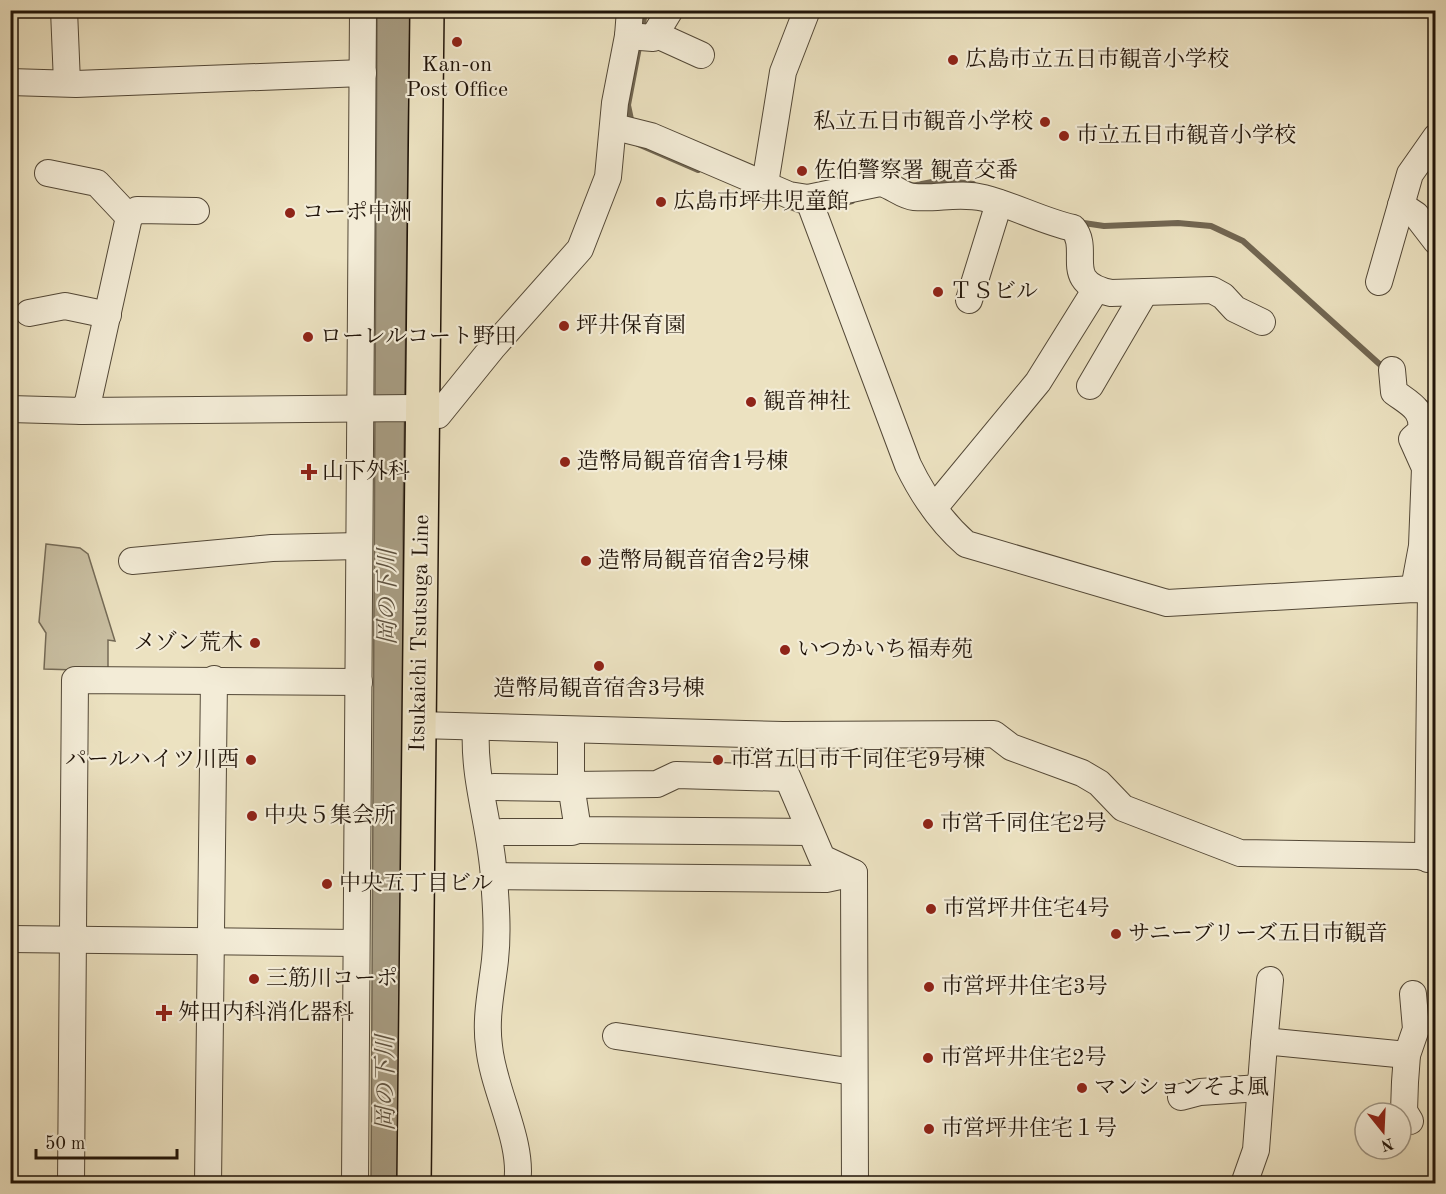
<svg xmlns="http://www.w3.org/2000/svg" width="1446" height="1194" font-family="'Old Standard TT','Noto Serif JP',serif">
  <rect width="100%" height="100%" fill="#ece2c1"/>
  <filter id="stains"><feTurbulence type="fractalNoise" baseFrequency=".00333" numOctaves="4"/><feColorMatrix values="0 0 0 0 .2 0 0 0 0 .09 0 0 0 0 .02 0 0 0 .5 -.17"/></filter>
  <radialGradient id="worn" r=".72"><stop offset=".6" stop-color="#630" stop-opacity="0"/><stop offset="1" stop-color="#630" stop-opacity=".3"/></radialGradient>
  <path fill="#c9bfa2" stroke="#746a56" stroke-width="1.5" d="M46,544L80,548L88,554L115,641L108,640V671L44,669L46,633L39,622Z"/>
  <path fill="#a79c82" stroke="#716652" stroke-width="1.5" d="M410,10L403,530L405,903L400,1183L371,1184L377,11Z"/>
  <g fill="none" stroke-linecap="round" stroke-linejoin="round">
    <g stroke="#716652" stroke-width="6">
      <path d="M642,32L645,10"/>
      <path d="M632,124L628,105L640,42"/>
      <path d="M638,144L698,170"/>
      <path d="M912,186L942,180L973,184"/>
      <path d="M785,205L806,213"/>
      <path d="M819,210L852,201"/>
      <path d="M1077,222L1104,226L1178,223L1211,226L1243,241L1386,370"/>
      <path d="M1424,402L1436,410"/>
    </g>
    <defs>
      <g id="minor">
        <path d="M64,10L67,83"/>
        <path d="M657,35L701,55"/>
        <path d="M628,36L653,38L670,10"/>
        <path d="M10,82L76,84L363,73"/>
        <path d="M615,127L651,136L789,195L808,198L908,465C922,494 942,523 966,544L1167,603L1414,589L1436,590"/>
        <path d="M48,173L97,183L129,217"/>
        <path d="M765,184L783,72L807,10"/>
        <path d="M808,198L880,183C892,185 902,196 914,197C938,199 960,192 984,198C1015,206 1042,221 1073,228C1092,251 1060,282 1111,293L1212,290L1223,296L1235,309L1262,322"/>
        <path d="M1401,205L1416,215L1436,241"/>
        <path d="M1379,282L1410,174L1436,137"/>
        <path d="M969,300L999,203"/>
        <path d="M29,313L65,306L108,315"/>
        <path d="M1392,370L1394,392C1410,404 1424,409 1421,431L1412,439L1425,468L1422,546L1414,589"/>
        <path d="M1090,386L1145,292"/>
        <path d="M10,409L82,411L412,408L438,415L493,347L580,249L608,177L615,103L628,36L630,10"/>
        <path d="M82,411L88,402L129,217L137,210L196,211"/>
        <path d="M934,508L1038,382L1096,289"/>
        <path d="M132,561L272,548L359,546"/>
        <path d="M419,725L783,735L994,734L1011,747L1082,773L1099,783L1123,808L1240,853L1419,856L1436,860"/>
        <path d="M476,729C473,779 491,827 494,878C496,905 498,933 495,960C492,988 485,1017 489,1046C493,1090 524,1142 517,1184"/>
        <path d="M571,730V785L578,830L809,832"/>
        <path d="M783,735V767L822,858L854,873L855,1184"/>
        <path d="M494,787L563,788L571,785L657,784L676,775L787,778"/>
        <path d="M502,832H572L578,830"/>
        <path d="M1428,859L1431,591"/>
        <path d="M494,876L826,879L854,873"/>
        <path d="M10,939L355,943"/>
        <path d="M616,1036L854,1072"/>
        <path d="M1264,1044L1270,980"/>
        <path d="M1181,1097L1200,1092L1260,1088"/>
        <path d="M1410,1121L1404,1111L1405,1082L1407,1055L1416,1029L1413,994"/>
        <path d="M71,1184L75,680L359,682"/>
        <path d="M208,1184L214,679"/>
        <path d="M355,1184C355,793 361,402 363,10"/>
        <path d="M1244,1184L1256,1150L1264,1044L1274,1042L1407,1055"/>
      </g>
      <path id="major" d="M414,1184L427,10"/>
    </defs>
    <use href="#minor" stroke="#534837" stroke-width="28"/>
    <use href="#major" stroke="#201409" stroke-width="36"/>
    <use href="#minor" stroke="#f3ecd7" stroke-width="26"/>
    <use href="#major" stroke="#ece2c1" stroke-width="33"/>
  </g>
  <g fill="#8f2418" stroke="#f3ecd7" stroke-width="2">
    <circle cx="457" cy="42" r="6"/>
    <circle cx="953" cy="60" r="6"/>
    <circle cx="1045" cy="122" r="6"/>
    <circle cx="1064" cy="136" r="6"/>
    <circle cx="802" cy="171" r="6"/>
    <circle cx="661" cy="202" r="6"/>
    <circle cx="290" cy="213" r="6"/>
    <circle cx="938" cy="292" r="6"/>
    <circle cx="564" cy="326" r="6"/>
    <circle cx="308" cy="337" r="6"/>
    <circle cx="751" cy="402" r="6"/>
    <circle cx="565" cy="462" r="6"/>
    <path d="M306 463h6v6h6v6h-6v6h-6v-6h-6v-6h6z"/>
    <circle cx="586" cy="561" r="6"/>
    <circle cx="255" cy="643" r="6"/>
    <circle cx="785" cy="650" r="6"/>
    <circle cx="599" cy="666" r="6"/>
    <circle cx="251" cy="760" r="6"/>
    <circle cx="718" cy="760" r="6"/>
    <circle cx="252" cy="816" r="6"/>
    <circle cx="928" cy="824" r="6"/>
    <circle cx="327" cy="884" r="6"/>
    <circle cx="931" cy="909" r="6"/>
    <circle cx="1116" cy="934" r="6"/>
    <circle cx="254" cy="979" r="6"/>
    <circle cx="929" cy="987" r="6"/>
    <path d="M161 1004h6v6h6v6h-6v6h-6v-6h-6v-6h6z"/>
    <circle cx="928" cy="1058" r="6"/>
    <circle cx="1082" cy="1088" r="6"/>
    <circle cx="929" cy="1129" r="6"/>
  </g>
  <g text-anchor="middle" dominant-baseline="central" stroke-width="4.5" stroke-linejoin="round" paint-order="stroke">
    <g font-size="22" fill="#201409" stroke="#f3ecd7" text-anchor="start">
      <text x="965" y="60">広島市立五日市観音小学校</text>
      <text x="457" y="65" text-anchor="middle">Kan-on<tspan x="457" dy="25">Post Office</tspan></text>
      <text x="1033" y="122" text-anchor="end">私立五日市観音小学校</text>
      <text x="1076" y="136">市立五日市観音小学校</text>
      <text x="814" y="171">佐伯警察署 観音交番</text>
      <text x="673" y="202">広島市坪井児童館</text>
      <text x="302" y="213">コーポ中洲</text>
      <text x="950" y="292">ＴＳビル</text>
      <text x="576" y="326">坪井保育園</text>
      <text x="320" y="337">ローレルコート野田</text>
      <text x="763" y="402">観音神社</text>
      <text x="577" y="462">造幣局観音宿舎1号棟</text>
      <text x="322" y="472">山下外科</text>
      <text x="598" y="561">造幣局観音宿舎2号棟</text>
      <text x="243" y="643" text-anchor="end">メゾン荒木</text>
      <text x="797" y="650">いつかいち福寿苑</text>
      <text x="599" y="689" text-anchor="middle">造幣局観音宿舎3号棟</text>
      <text x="239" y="760" text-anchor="end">パールハイツ川西</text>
      <text x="730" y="760">市営五日市千同住宅9号棟</text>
      <text x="264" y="816">中央５集会所</text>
      <text x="940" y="824">市営千同住宅2号</text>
      <text x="339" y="884">中央五丁目ビル</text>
      <text x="943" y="909">市営坪井住宅4号</text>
      <text x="1128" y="934">サニーブリーズ五日市観音</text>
      <text x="266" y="979">三筋川コーポ</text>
      <text x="941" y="987">市営坪井住宅3号</text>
      <text x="178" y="1013">舛田内科消化器科</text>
      <text x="940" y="1058">市営坪井住宅2号</text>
      <text x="1094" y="1088">マンションそよ風</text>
      <text x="941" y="1129">市営坪井住宅１号</text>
    </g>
    <g font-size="22" fill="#201409" stroke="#f3ecd7">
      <text transform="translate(420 633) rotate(-89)">Itsukaichi Tsutsuga Line</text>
    </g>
    <g font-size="24" font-style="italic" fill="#5d513f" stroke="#f3ecd7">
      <text transform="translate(389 597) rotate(-90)">岡の下川</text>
      <text transform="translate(387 1083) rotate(-90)">岡の下川</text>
    </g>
  </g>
  <rect width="1446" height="1194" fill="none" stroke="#ece2c1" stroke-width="36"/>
  <rect x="12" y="12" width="1422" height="1170" fill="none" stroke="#201409" stroke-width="3"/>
  <rect x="18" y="18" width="1410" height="1158" fill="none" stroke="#201409" stroke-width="1.5"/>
  <g transform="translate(1383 1131) rotate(162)"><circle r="28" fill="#f3ecd7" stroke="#9f9685" stroke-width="1.5"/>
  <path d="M0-4.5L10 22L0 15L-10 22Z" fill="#8f2418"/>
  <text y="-9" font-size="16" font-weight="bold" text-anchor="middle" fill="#201409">N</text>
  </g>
  <path d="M36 1149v9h141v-9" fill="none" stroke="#201409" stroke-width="3"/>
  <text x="45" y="1149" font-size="18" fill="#201409" stroke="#f3ecd7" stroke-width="4.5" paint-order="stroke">50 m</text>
  <rect width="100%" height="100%" filter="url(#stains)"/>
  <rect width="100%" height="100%" fill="url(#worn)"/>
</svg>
